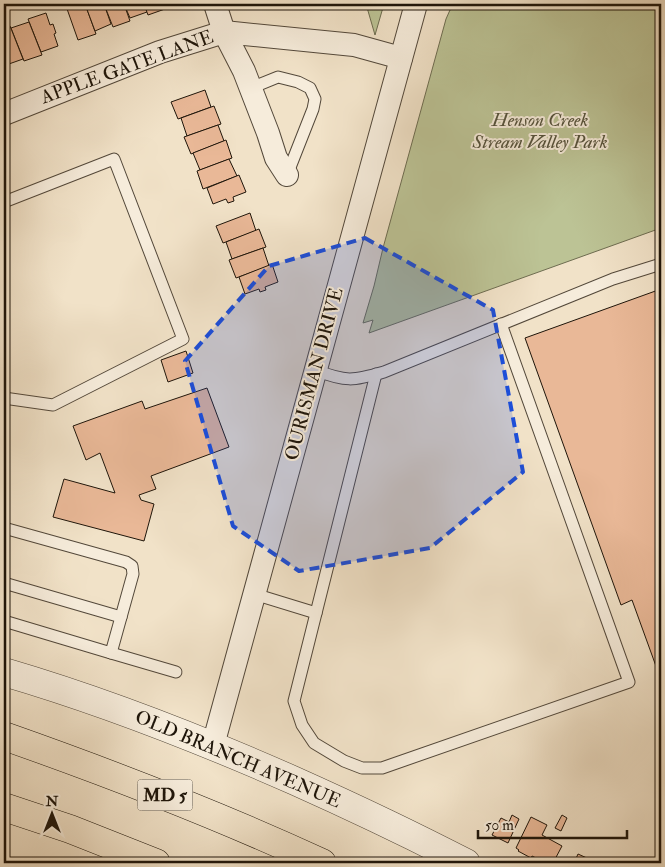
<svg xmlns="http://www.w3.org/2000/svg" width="665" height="867" font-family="'IM FELL Double Pica',serif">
  <rect width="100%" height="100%" fill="#f1e2c8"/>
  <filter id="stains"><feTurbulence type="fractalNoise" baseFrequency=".004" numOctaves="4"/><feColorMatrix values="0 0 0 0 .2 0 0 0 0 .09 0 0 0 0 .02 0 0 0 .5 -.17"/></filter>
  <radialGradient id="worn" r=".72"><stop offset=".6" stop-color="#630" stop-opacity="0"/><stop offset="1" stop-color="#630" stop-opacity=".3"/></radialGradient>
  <g fill="#bcc395" stroke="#6d6c50">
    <path d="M366,4H384L375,35Z"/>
    <path d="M458,4H661V228L369,333L373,320L363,323L374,286L383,248L446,19L450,10Z"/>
  </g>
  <g fill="#e9b897" stroke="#1e150a">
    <path d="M72,4H85L96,34L78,40L66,6Z"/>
    <path d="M85,4H104L111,24L95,31Z"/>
    <path d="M104,4H124L130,21L113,27Z"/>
    <path d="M124,4H144L147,12L130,18Z"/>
    <path d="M144,4H163L165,9L148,15Z"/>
    <path d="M46,13L50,25L53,24L56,33L54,34L58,46L41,52L28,19Z"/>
    <path d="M29,22L42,55L24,61L11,28Z"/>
    <path d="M10,26L23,59L6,65L4,59V28Z"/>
    <path d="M205,90L211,107L178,119L171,102Z"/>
    <path d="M214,106L221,124L187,136L181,118Z"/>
    <path d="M218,125L224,141L191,154L184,137Z"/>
    <path d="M226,140L232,158L200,170L193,153Z"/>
    <path d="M229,159L237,176L203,189L197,171Z"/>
    <path d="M239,175L246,192L233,197L234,201L228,203L226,199L213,204L207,188Z"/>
    <path d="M250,213L256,231L223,243L216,226Z"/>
    <path d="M259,229L266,247L232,259L226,242Z"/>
    <path d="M263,248L269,266L236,278L229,260Z"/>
    <path d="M272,264L278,282L265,287L266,290L260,292L259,289L245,294L239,277Z"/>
    <path d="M661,289V680L632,600L621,605L525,338Z"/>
    <path d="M186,351L193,373L168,382L161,360Z"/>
    <path d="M207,388L229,447L151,476L156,489L139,495L141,500L154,504L144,541L53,517L64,479L115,493L100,453L86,460L73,426L142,401L145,409Z"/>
    <path d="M512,815L519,819L508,843L492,835L501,818L509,822Z"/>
    <path d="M562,815L567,818L561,831L555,828Z"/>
    <path d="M531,817L547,825L542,835L562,846L553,863H546L532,856L531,858L518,851L519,850L516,848Z"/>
    <path d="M578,854L598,863H574Z"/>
  </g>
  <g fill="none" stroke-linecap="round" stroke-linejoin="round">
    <defs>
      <g id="service">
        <path d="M251,88L278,77L298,82L310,88L315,99L313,109L287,175"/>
        <path d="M4,202L114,159L183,339L53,405L4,398"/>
        <path d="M315,370C346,382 353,381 384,372L613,279L661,264"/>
        <path d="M376,374L294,701L302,725L314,743L344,761L362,768H382L629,682L501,324"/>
        <path d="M4,528L126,562L132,566L133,574L111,653L4,621"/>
        <path d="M4,583L121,617"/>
        <path d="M254,594L316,613"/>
        <path d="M111,653L176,672"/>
      </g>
      <g id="minor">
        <path d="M215,4L224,32L244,71L268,133L276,158L287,175"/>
        <path d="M4,114L160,52L224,32L354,45L401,58"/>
        <path d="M213,745L416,4"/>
      </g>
      <path id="tertiary" d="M4,672C103,701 200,739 295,781C353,807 410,834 466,863"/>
      <g id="trunk">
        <path d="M4,736C112,774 218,815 322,863"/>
        <path d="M4,807L70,829L156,863"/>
      </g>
    </defs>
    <use href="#service" stroke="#53483a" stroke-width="13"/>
    <use href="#minor" stroke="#53483a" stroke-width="24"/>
    <use href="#tertiary" stroke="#53483a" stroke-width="29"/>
    <use href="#trunk" stroke="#1e150a" stroke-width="29"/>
    <use href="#service" stroke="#f6ecdb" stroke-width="11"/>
    <use href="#minor" stroke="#f6ecdb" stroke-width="22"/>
    <use href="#tertiary" stroke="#f6ecdb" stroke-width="28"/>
    <use href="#trunk" stroke="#f1e2c8" stroke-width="28"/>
  </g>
  <path fill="#1d4ed8" fill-opacity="0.2" stroke="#1d4ed8" stroke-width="4" stroke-dasharray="10 6" stroke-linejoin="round" d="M365,238L493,310L523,472L430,548L299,571L233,526L185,361L269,266Z"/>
  <g text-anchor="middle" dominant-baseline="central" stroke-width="4" stroke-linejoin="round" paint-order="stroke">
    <rect fill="#f6ecdb" stroke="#5f5649" stroke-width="1" x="137.5" y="779.5" width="55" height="31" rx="4"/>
    <g font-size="18" font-weight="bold" fill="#1e150a">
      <text x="165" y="795">MD 5</text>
    </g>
    <g font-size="19" fill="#1e150a" stroke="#f6ecdb">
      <text transform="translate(127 67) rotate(-20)">APPLE GATE LANE</text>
      <text transform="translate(314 374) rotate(-75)">OURISMAN DRIVE</text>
      <text transform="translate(238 759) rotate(23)">OLD BRANCH AVENUE</text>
    </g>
    <g font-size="19" font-style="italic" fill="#55523b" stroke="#f6ecdb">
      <text x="540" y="120">Henson Creek<tspan x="540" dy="22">Stream Valley Park</tspan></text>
    </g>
  </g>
  <rect width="665" height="867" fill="none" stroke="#f1e2c8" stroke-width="20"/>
  <rect x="5" y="5" width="655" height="857" fill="none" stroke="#1e150a" stroke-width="2.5"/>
  <rect x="10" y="10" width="645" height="847" fill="none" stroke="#1e150a"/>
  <g transform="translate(52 814)" stroke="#f6ecdb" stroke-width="4" paint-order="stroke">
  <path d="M0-4L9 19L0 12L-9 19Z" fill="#1e150a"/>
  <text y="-8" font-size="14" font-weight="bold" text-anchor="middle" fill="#1e150a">N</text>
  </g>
  <path d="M478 830v8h149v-8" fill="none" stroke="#1e150a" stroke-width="2.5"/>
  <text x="485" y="830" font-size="15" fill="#1e150a" stroke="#f6ecdb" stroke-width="4" paint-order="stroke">50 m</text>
  <rect width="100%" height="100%" filter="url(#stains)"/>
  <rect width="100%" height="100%" fill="url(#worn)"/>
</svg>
